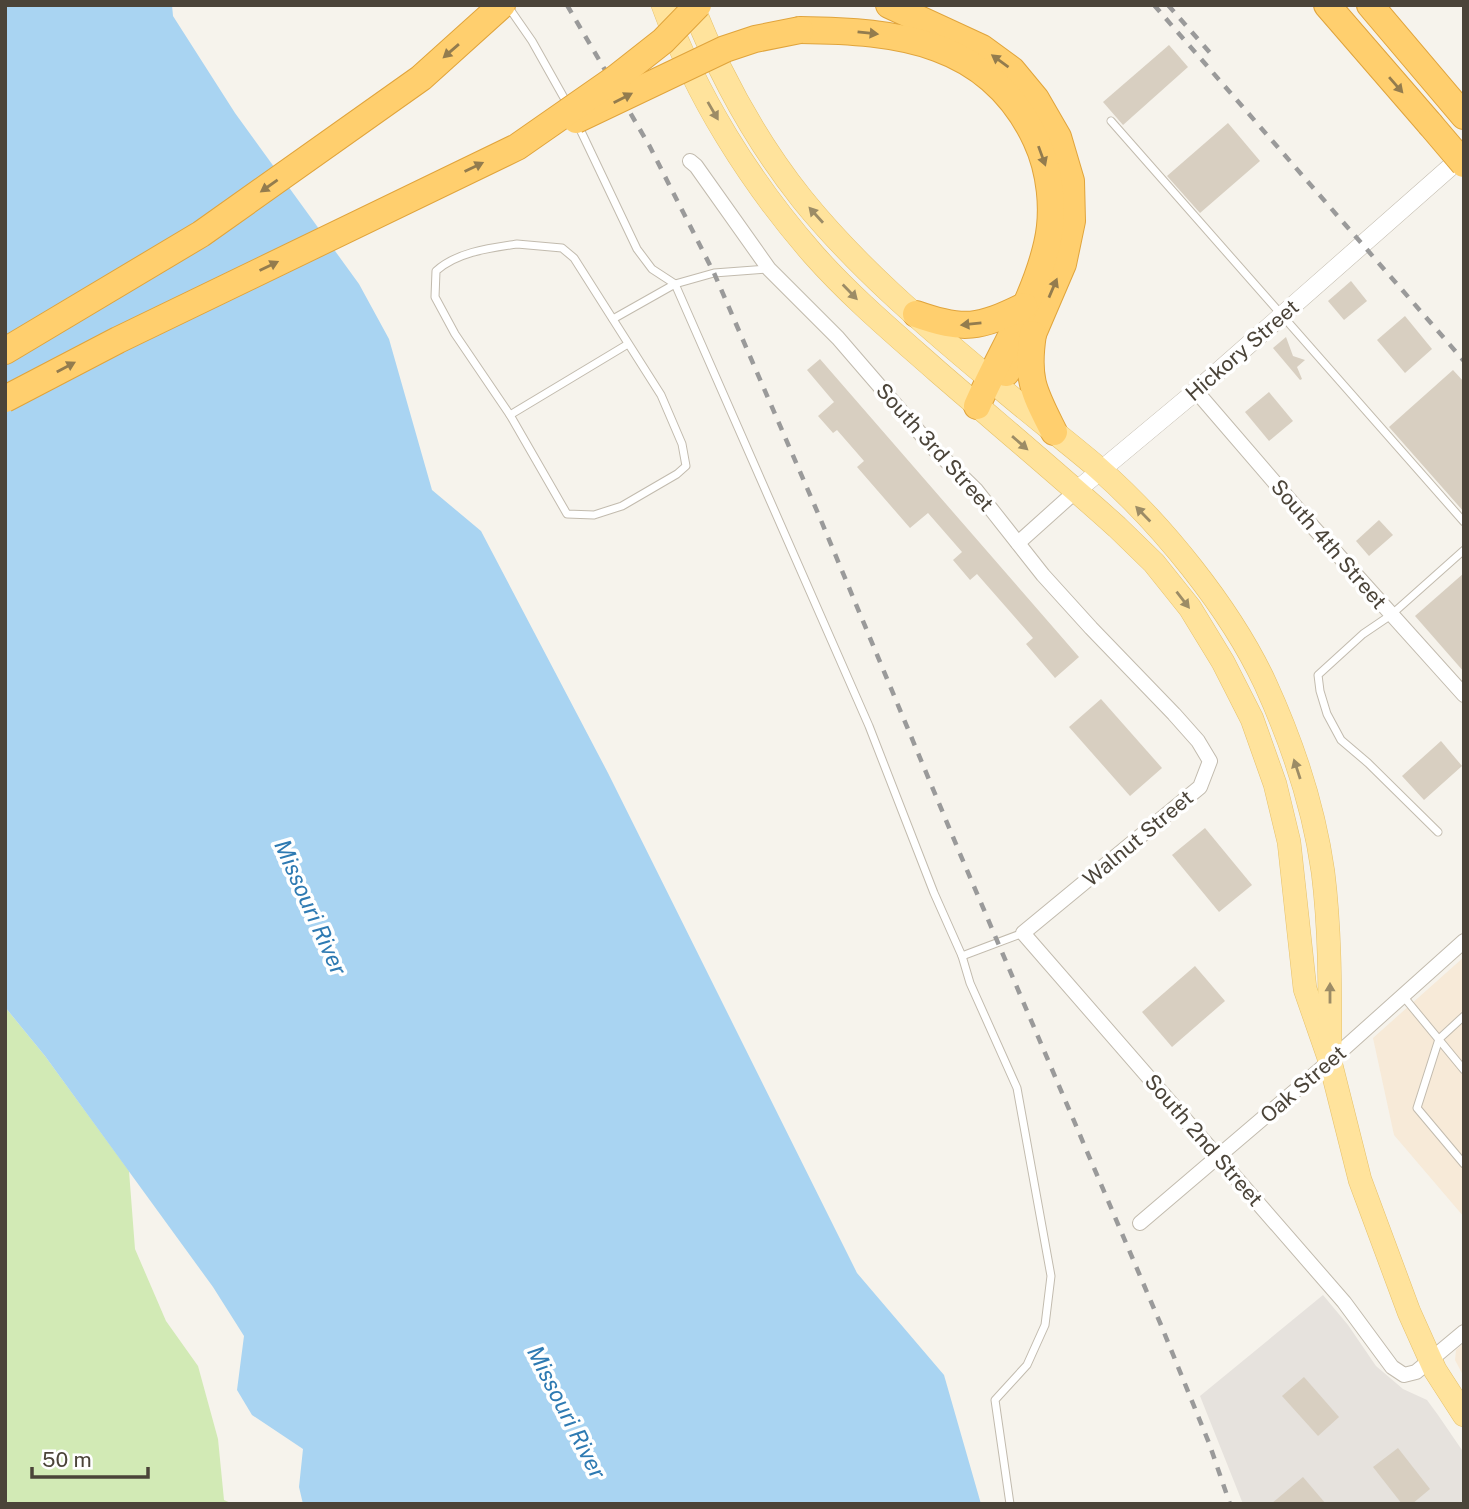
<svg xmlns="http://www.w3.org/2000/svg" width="1469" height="1509" font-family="'Public Sans',sans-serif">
  <rect width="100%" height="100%" fill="#f6f3ec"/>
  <g fill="#f7ead8">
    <path d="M1464,957V1217L1394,1135L1373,1038Z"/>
    <path d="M1464,1343V1377L1455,1360L1456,1350Z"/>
  </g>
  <path fill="#e6e2dd" d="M1323,1295L1348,1325L1376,1366L1403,1389L1427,1400L1438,1415L1464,1453V1504H1243L1200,1396Z"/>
  <path fill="#d2eab5" d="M5,1007L45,1056L129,1171L135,1249L166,1321L198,1366L218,1439L224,1500L233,1504H5Z"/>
  <path fill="#a9d4f2" d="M5,5H172L173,16L235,113L359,284L389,339L432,490L481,531L608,773L857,1273L944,1375L981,1504H303L299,1487L303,1449L252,1415L237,1390L244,1336L213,1287L45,1056L5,1007Z"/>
  <g fill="#d8cfc1">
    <path d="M1169,45L1188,67L1123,125L1103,102Z"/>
    <path d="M1228,123L1260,161L1200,213L1167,176Z"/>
    <path d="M1351,281L1367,301L1344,320L1328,301Z"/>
    <path d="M1405,316L1432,349L1405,373L1377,340Z"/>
    <path d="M1286,337L1293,356L1305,360L1297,367L1302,379L1300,380L1273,348Z"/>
    <path d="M820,359L1079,657L1055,678L1026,644L1033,638L977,574L970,580L953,560L962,552L928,513L910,528L857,467L864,461L837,430L833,433L818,416L834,402L807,370Z"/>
    <path d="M1453,370L1464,382V512L1389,427Z"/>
    <path d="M1269,392L1293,421L1269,441L1245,412Z"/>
    <path d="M1379,520L1393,535L1369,556L1356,541Z"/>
    <path d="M1464,573V672L1415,616Z"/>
    <path d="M1101,699L1162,768L1130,796L1069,727Z"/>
    <path d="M1441,741L1462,766L1424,800L1402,776Z"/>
    <path d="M1205,828L1252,885L1219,912L1172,855Z"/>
    <path d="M1195,966L1225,1001L1172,1047L1142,1012Z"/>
    <path d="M1304,1377L1339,1417L1318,1436L1282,1396Z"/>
    <path d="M1398,1448L1430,1489L1412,1504H1402L1373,1467Z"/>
    <path d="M1303,1477L1326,1504H1271Z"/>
  </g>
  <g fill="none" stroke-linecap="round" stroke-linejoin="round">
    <defs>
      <g id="service">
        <path d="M507,5L532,41L568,105"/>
        <path d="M1111,121L1464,522"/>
        <path d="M578,125L637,249L652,269L675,284L869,726L934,893L962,956L970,983L1017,1088L1051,1276L1045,1325L1027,1365L995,1400L1010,1504"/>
        <path d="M517,244L562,248L574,258L661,395L682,444L686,466L677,474L622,506L594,515L567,514L510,415L455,334L435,297L436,271C457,252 490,248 517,244Z"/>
        <path d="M613,319L675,284L714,273L768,269"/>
        <path d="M510,415L628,344"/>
        <path d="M1438,832L1368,763L1341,740L1327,714L1320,691L1318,675L1363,634L1391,615L1464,550"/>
        <path d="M962,956L1023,933"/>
        <path d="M1403,996L1464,1070"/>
        <path d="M1464,1016L1439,1039L1417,1108L1464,1164"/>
      </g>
      <g id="minor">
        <path d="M690,161L696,166L769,269L838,338L932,447L976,490L1043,575L1091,628L1174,714L1198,741L1210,761L1200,787L1023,933L1344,1302L1392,1367L1404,1375L1416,1372L1464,1332"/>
        <path d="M1196,391L1313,527L1464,695"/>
        <path d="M1018,543L1076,491"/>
        <path d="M1140,1223L1330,1061L1464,941"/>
      </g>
      <path id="tertiary" d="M1076,491L1196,391L1464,155"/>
      <g id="primary">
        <path d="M663,5C696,96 750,182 813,254C851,297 894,333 937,371C997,423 1058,474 1117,527L1154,563L1190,608L1223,662L1252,719L1275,784L1289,842L1305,989L1330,1061L1360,1180L1409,1312L1435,1370L1464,1415"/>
        <path d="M692,5C719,73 756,141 802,199C856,266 924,324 990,379C1025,410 1063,438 1098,468C1161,523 1230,608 1265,683C1292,742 1314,808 1323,872C1330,928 1330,986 1330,1043"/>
      </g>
      <g id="motorway">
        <path d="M889,5L982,48L1012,70L1036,99L1058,137L1071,181L1072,221L1063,264L1033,334L1006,373"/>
        <path d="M1327,5L1430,124"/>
        <path d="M1370,5L1464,116"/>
        <path d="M800,30C898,31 990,41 1036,140C1050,170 1055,210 1047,244C1034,301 1000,353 977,406"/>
        <path d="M916,314C964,331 979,328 1024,306"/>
        <path d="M1033,334C1026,380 1034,392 1054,432"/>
        <path d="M5,351L201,234L421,78L502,5"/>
      </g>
    </defs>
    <use href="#service" stroke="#c2bbae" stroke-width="9"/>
    <use href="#minor" stroke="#c2bbae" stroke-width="16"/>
    <use href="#tertiary" stroke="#c2bbae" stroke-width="19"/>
    <use href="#primary" stroke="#e6c16a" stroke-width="24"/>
    <use href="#motorway" stroke="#e0a43c" stroke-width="28"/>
    <use href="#service" stroke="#fff" stroke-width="7"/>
    <use href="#minor" stroke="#fff" stroke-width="14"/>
    <use href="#tertiary" stroke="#fff" stroke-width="18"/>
    <use href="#primary" stroke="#ffe39c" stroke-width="23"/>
    <use href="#motorway" stroke="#ffcf6e" stroke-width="26"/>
    <g stroke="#9a9a9a" stroke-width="4.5" stroke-dasharray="9 9" stroke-linecap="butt">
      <path d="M567,5L649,145L714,273L820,518L958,849L1161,1325L1209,1443L1230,1504"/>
      <path d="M1154,5L1464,361"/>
      <path d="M1168,5L1211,54"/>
    </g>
    <defs>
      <g id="motorway-bridge">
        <path d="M576,120L725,49L755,39L800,30"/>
        <path d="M1430,124L1464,164"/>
        <path d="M5,399L118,340L517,147L616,78L663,41L698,5"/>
      </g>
    </defs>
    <use href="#motorway-bridge" stroke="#e0a43c" stroke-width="28" stroke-linecap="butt"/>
    <use href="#motorway-bridge" stroke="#ffcf6e" stroke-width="26"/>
  </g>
  <defs><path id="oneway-solid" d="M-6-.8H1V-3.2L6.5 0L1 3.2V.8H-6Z" transform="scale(1.75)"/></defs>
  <g fill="#937c4e">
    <use href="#oneway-solid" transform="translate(868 33) rotate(6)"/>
    <use href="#oneway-solid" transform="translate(451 51) rotate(139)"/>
    <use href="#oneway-solid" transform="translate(1000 61) rotate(-144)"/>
    <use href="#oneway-solid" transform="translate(1396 85) rotate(49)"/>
    <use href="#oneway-solid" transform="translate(623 98) rotate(-27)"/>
    <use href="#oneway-solid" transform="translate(1042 156) rotate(70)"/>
    <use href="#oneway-solid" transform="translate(474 167) rotate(-26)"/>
    <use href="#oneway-solid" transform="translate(269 186) rotate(145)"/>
    <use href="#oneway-solid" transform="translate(269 266) rotate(-26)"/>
    <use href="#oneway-solid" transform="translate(1053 288) rotate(-67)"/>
    <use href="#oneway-solid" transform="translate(971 324) rotate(174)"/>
    <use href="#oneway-solid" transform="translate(66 367) rotate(-28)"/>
  </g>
  <g fill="#9c8c66">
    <use href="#oneway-solid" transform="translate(713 111) rotate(60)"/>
    <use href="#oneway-solid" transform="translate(816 215) rotate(-132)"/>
    <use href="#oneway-solid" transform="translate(850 292) rotate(46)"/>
    <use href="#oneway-solid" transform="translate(1020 443) rotate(41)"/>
    <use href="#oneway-solid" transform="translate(1143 514) rotate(-134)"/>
    <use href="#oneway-solid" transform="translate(1183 600) rotate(52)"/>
    <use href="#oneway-solid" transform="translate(1297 769) rotate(-108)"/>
    <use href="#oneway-solid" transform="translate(1330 993) rotate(-90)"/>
  </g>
  <g text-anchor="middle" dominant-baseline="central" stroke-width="7" stroke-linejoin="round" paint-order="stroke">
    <g font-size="21" fill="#4b4439" stroke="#fff">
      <text transform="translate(1242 350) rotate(-41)">Hickory Street</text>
      <text transform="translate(935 447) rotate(48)">South 3rd Street</text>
      <text transform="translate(1329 544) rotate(49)">South 4th Street</text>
      <text transform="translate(1138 838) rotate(-40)">Walnut Street</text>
      <text transform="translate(1303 1084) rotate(-41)">Oak Street</text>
      <text transform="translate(1204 1140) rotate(49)">South 2nd Street</text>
    </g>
    <g font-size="23" font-style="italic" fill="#2e7ab2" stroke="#fff">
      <text transform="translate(311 907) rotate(66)">Missouri River</text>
      <text transform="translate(567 1412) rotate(63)">Missouri River</text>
    </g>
  </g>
  <rect width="1469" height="1509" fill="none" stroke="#4b4439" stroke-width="14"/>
  <path d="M32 1467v10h116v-10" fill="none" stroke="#4b4439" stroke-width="3.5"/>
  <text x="42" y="1467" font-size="21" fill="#4b4439" stroke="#ffffff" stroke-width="5" paint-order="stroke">50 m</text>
</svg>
